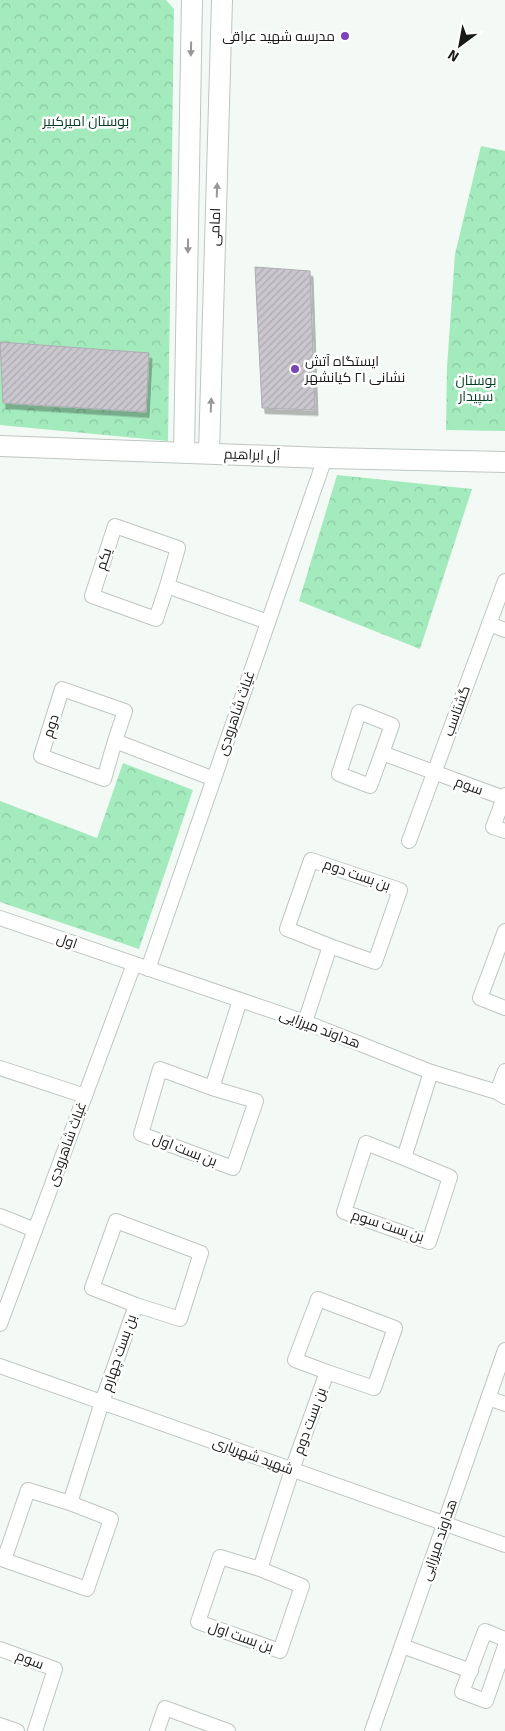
<svg xmlns="http://www.w3.org/2000/svg" width="505" height="1731" font-family="Signika,Cairo,sans-serif">
  <defs>
    <pattern id="park-crowns" width="20" height="18" patternUnits="userSpaceOnUse" patternTransform="scale(1.25)"><rect width="20" height="18" fill="#a3eabd"/><path d="M2 6a3 3 0 1 1 6 0M12 15a3 3 0 1 1 6 0" fill="none" stroke="#8cc8a2"/></pattern>
    <pattern id="building-hatch" width="6" height="6" patternUnits="userSpaceOnUse" patternTransform="scale(1.25)"><rect width="6" height="6" fill="#cac7ce"/><path d="M-1 1l2-2M0 6l6-6M5 7l2-2" fill="none" stroke="#adaab0"/></pattern>
    <filter id="shadow"><feDropShadow dx="3" dy="5.5" stdDeviation="0" flood-color="#0004"/></filter>
  </defs>
  <rect width="100%" height="100%" fill="#f3faf5"/>
  <g fill="url(#park-crowns)">
    <path d="M0,0H166L174,9L168,441L0,425Z"/>
    <path d="M481,146L505,151V431L446,430L447,367L455,254Z"/>
    <path d="M337,475L472,489L420,649L299,601Z"/>
    <path d="M123,763L193,790L139,949L0,902V801L97,838Z"/>
  </g>
  <g fill="url(#building-hatch)" stroke="#aeacb3" filter="url(#shadow)">
    <path d="M255,267L310,271L315,410L262,408Z"/>
    <path d="M0,342L149,353L146,412L3,403Z"/>
  </g>
  <g fill="none" stroke-linecap="round" stroke-linejoin="round">
    <defs>
      <g id="street">
        <path d="M167,586L178,548L115,526L92,596L156,619L167,586L268,622"/>
        <path d="M489,624L505,630"/>
        <path d="M115,741L125,711L62,689L41,756L104,779L115,741L214,779"/>
        <path d="M382,753L392,725L359,712L339,774L370,786L382,753L504,798"/>
        <path d="M505,795L493,827L505,831"/>
        <path d="M409,841L505,581"/>
        <path d="M0,918L305,1022L431,1072L497,1092L505,1097"/>
        <path d="M505,931L480,998L505,1008"/>
        <path d="M148,969L325,458"/>
        <path d="M305,1022L330,946L375,962L400,890L311,860L287,929L330,946"/>
        <path d="M0,1068L85,1096"/>
        <path d="M212,1088L256,1101L233,1168L141,1134L160,1069L212,1088L240,1000"/>
        <path d="M497,1092L505,1071"/>
        <path d="M404,1158L450,1177L429,1242L344,1212L366,1143L404,1158L431,1072"/>
        <path d="M0,1216L35,1230"/>
        <path d="M0,1324L134,964"/>
        <path d="M0,1366L505,1545"/>
        <path d="M488,1398L505,1404"/>
        <path d="M70,1503L111,1519L87,1589L4,1560L28,1490L70,1503L102,1402L136,1305L92,1288L116,1221L201,1253L180,1319L136,1305"/>
        <path d="M260,1569L302,1586L280,1651L198,1622L220,1557L260,1569L292,1470L327,1372L295,1360L318,1299L395,1328L374,1388L327,1372"/>
        <path d="M505,1639L485,1631L462,1692L486,1701L505,1646"/>
        <path d="M402,1646L471,1671"/>
        <path d="M0,1649L55,1669L35,1731"/>
        <path d="M0,1725L17,1731"/>
        <path d="M157,1731L165,1708L228,1731"/>
        <path d="M372,1731L505,1350"/>
      </g>
      <g id="secondary">
        <path d="M0,446L325,458L505,462"/>
        <path d="M184,452L192,0"/>
        <path d="M209,453L222,0"/>
      </g>
    </defs>
    <use href="#street" stroke="#bfc6c1" stroke-width="16"/>
    <use href="#secondary" stroke="#bfc6c1" stroke-width="22"/>
    <use href="#street" stroke="#fff" stroke-width="14"/>
    <use href="#secondary" stroke="#fff" stroke-width="20"/>
  </g>
  <defs><path id="oneway-solid" d="M-6-.8H1V-3.2L6.5 0L1 3.2V.8H-6Z" transform="scale(1.25)"/></defs>
  <g fill="#979897">
    <use href="#oneway-solid" transform="translate(191 49) rotate(91)"/>
    <use href="#oneway-solid" transform="translate(217 190) rotate(-88)"/>
    <use href="#oneway-solid" transform="translate(188 246) rotate(91)"/>
    <use href="#oneway-solid" transform="translate(211 405) rotate(-88)"/>
  </g>
  <g fill="#7d44ba" stroke="#fff" stroke-width="2">
    <circle cx="345" cy="36" r="5"/>
    <circle cx="295" cy="369" r="5"/>
  </g>
  <g text-anchor="middle" dominant-baseline="central" stroke-width="5" stroke-linejoin="round" paint-order="stroke">
    <g font-size="14" fill="#181a18" stroke="#fff" text-anchor="end">
      <text x="335" y="36">مدرسه شهید عراقی</text>
      <text x="305" y="361" text-anchor="start">ایستگاه آتش<tspan x="305" dy="16">نشانی ۲۱ کیانشهر</tspan></text>
    </g>
    <g font-size="14" fill="#023e22" stroke="#fff">
      <text x="86" y="121">بوستان امیرکبیر</text>
      <text x="476" y="380">بوستان<tspan x="476" dy="16">سپیدار</tspan></text>
    </g>
    <g font-size="14" fill="#181a18" stroke="#fff">
      <text transform="translate(215 227) rotate(-88)">امامی</text>
      <text transform="translate(252 455) rotate(2)">آل ابراهیم</text>
      <text transform="translate(104 559) rotate(-72)">یکم</text>
      <text transform="translate(457 711) rotate(-70)">گشتاسب</text>
      <text transform="translate(236 713) rotate(-71)">غیاث شاهرودی</text>
      <text transform="translate(51 726) rotate(-72)">دوم</text>
      <text transform="translate(469 786) rotate(20)">سوم</text>
      <text transform="translate(357 875) rotate(19)">بن بست دوم</text>
      <text transform="translate(67 941) rotate(19)">اول</text>
      <text transform="translate(320 1029) rotate(21)">هداوند میرزایی</text>
      <text transform="translate(67 1144) rotate(-70)">غیاث شاهرودی</text>
      <text transform="translate(185 1150) rotate(21)">بن بست اول</text>
      <text transform="translate(388 1226) rotate(18)">بن بست سوم</text>
      <text transform="translate(119 1353) rotate(-71)">بن بست چهارم</text>
      <text transform="translate(310 1421) rotate(-70)">بن بست دوم</text>
      <text transform="translate(253 1456) rotate(20)">شهید شهریاری</text>
      <text transform="translate(439 1540) rotate(-71)">هداوند میرزایی</text>
      <text transform="translate(241 1637) rotate(19)">بن بست اول</text>
      <text transform="translate(30 1660) rotate(21)">سوم</text>
    </g>
  </g>
  <g transform="translate(460 45) rotate(212)" stroke="#ffffff" stroke-width="4" paint-order="stroke">
  <path d="M0-4L9 19L0 12L-9 19Z" fill="#181a18"/>
  <text y="-8" font-size="14" font-weight="bold" text-anchor="middle" fill="#181a18">N</text>
  </g>
</svg>
